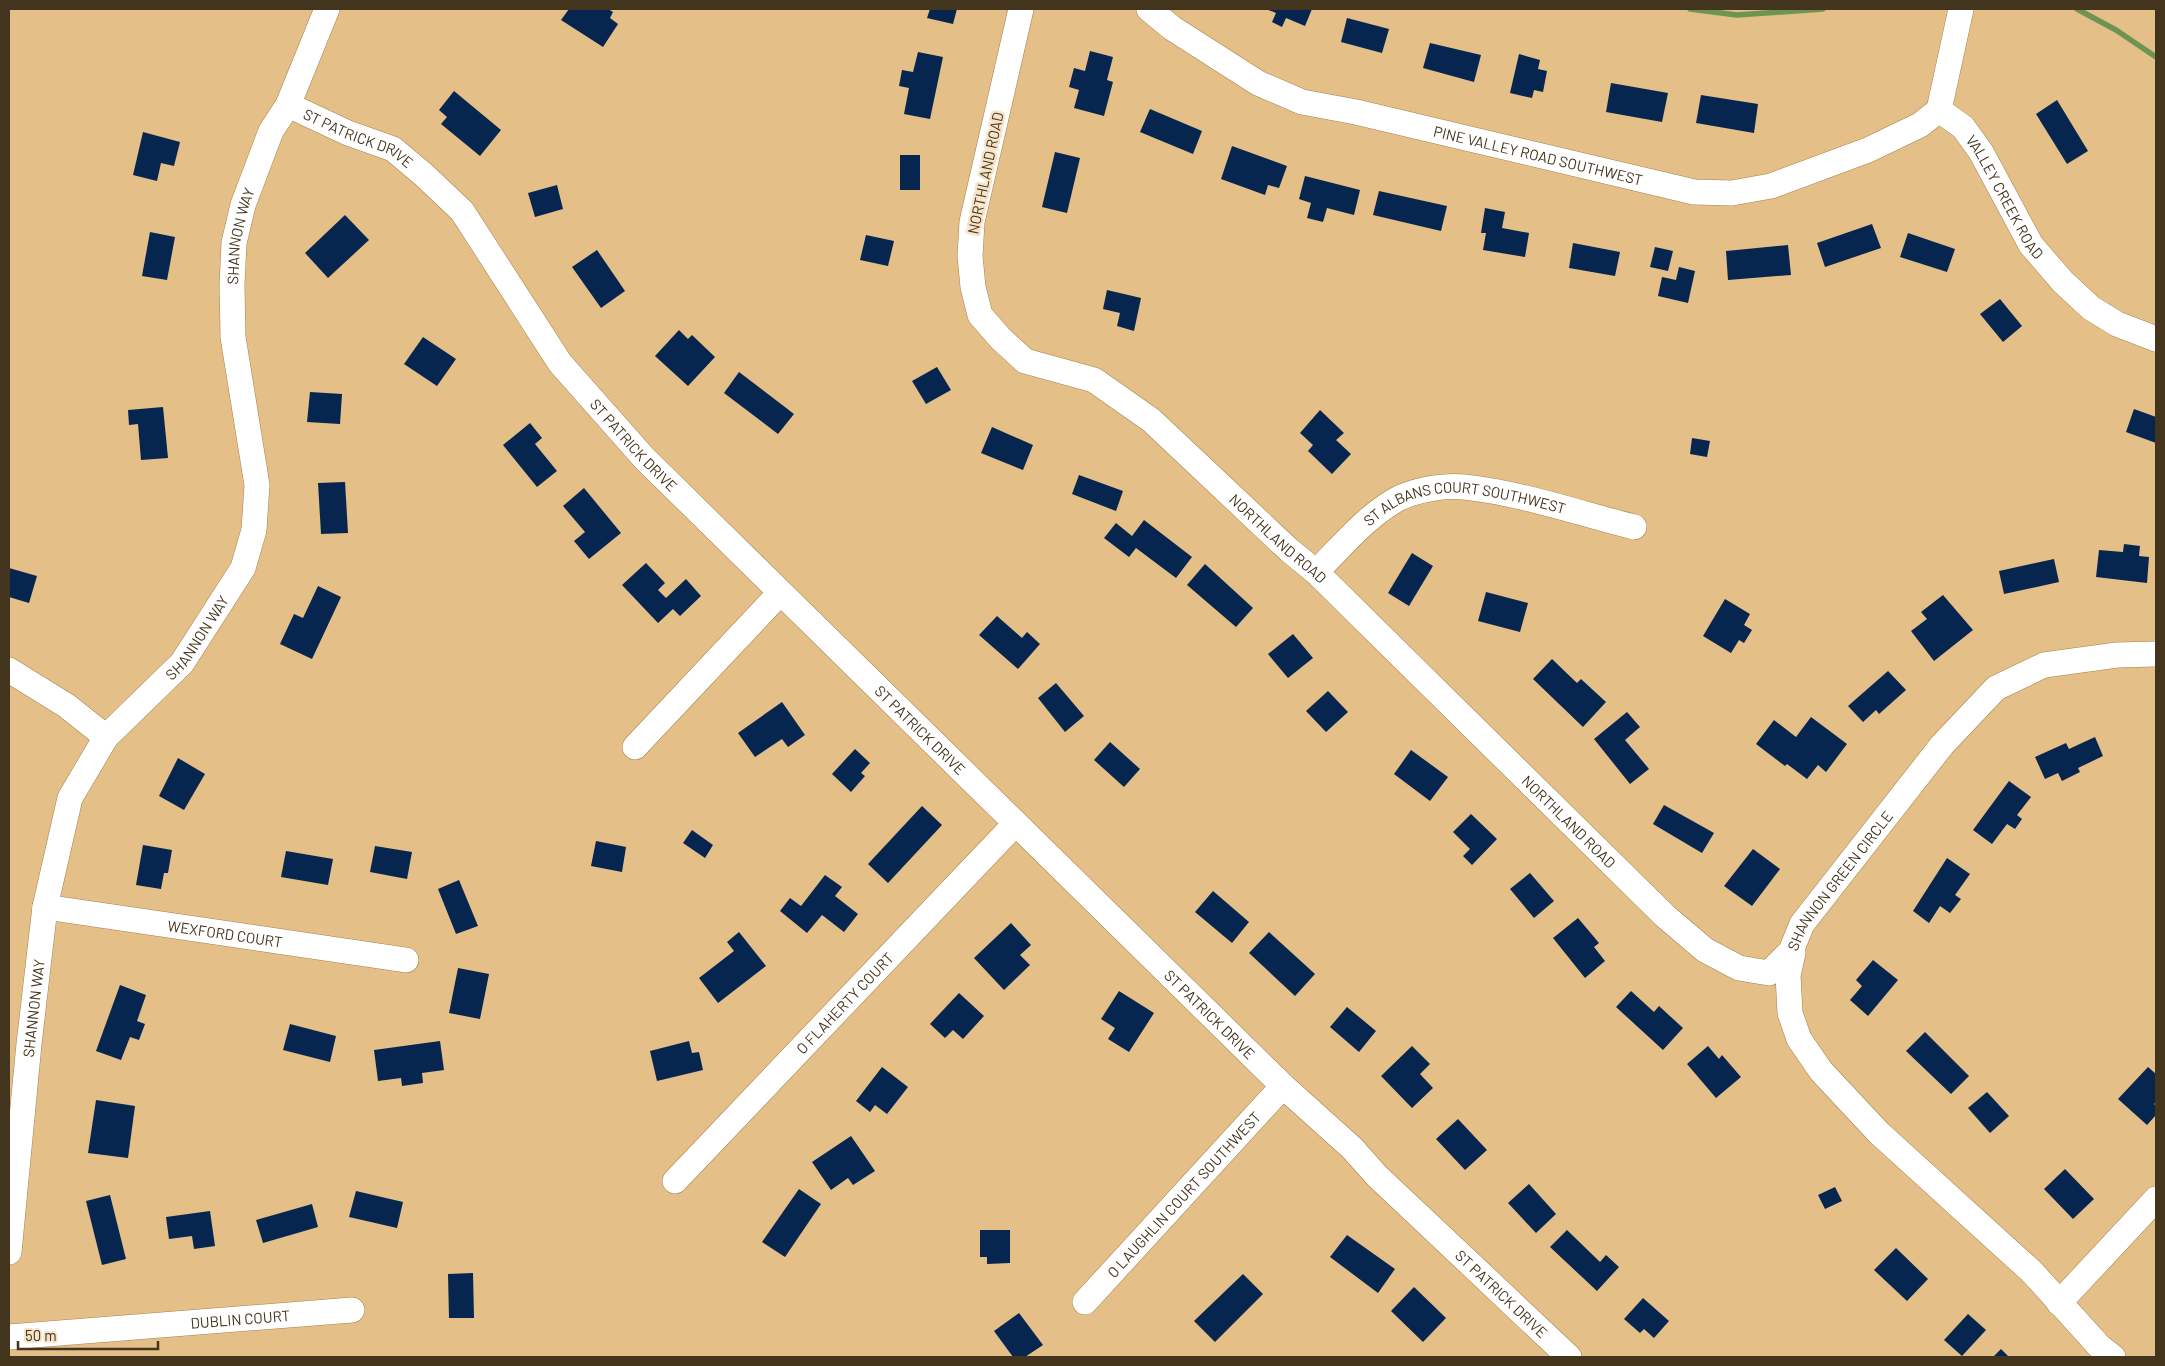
<svg xmlns="http://www.w3.org/2000/svg" width="2165" height="1366" font-family="Barlow,sans-serif">
  <rect width="100%" height="100%" fill="#e4bf87"/>
  <g fill="none" stroke-linecap="round" stroke-linejoin="round">
    <g stroke="#6e9452" stroke-width="5.5">
      <path d="M1690,9L1737,15L1823,9"/>
      <path d="M2077,9L2116,30L2156,57"/>
    </g>
  </g>
  <g fill="#07264f">
    <path d="M569,9H608L613,12L610,18L618,24L603,47L561,20Z"/>
    <path d="M930,9H957L953,24L927,18Z"/>
    <path d="M1266,9H1312L1305,26L1286,18L1282,27L1272,22L1276,13Z"/>
    <path d="M1347,18L1389,29L1382,53L1341,42Z"/>
    <path d="M1430,43L1481,55L1474,82L1423,68Z"/>
    <path d="M1090,51L1113,57L1107,80L1113,82L1104,116L1074,108L1079,90L1069,87L1074,68L1085,71Z"/>
    <path d="M918,52L943,57L930,119L904,114L909,88L899,86L902,70L913,72Z"/>
    <path d="M1519,54L1540,60L1538,69L1547,71L1543,92L1534,90L1532,98L1510,93Z"/>
    <path d="M1611,83L1668,93L1662,122L1606,112Z"/>
    <path d="M454,91L501,130L480,156L441,124L447,117L439,110Z"/>
    <path d="M1701,95L1758,104L1754,133L1696,123Z"/>
    <path d="M2057,100L2088,151L2067,164L2036,114Z"/>
    <path d="M1150,109L1202,131L1193,154L1140,132Z"/>
    <path d="M143,132L180,142L174,166L161,163L157,181L133,175Z"/>
    <path d="M1232,146L1287,166L1279,188L1268,185L1265,195L1221,179Z"/>
    <path d="M1055,152L1080,158L1067,213L1042,207Z"/>
    <rect x="900" y="155" width="20" height="35"/>
    <path d="M1305,176L1360,190L1354,215L1327,208L1323,222L1307,218L1311,203L1299,199Z"/>
    <path d="M557,185L563,209L535,217L528,193Z"/>
    <path d="M1379,191L1447,206L1441,231L1373,215Z"/>
    <path d="M1485,208L1505,212L1502,228L1529,233L1525,257L1483,250L1486,233H1481Z"/>
    <path d="M345,215L369,240L328,278L305,253Z"/>
    <path d="M1872,224L1881,248L1825,267L1817,243Z"/>
    <path d="M150,232L175,237L167,280L142,276Z"/>
    <path d="M1908,233L1955,249L1947,272L1900,257Z"/>
    <path d="M866,235L894,241L888,266L860,260Z"/>
    <path d="M1573,243L1620,252L1615,276L1569,268Z"/>
    <path d="M1788,245L1791,275L1728,280L1726,251Z"/>
    <path d="M1655,247L1673,251L1668,271L1650,267Z"/>
    <path d="M597,250L625,291L601,308L572,267Z"/>
    <path d="M1679,267L1695,271L1688,303L1658,296L1662,277L1676,280Z"/>
    <path d="M1107,290L1141,298L1134,331L1117,326L1120,313L1103,309Z"/>
    <path d="M2000,299L2022,326L2003,342L1980,314Z"/>
    <path d="M679,330L688,339L692,335L715,357L688,386L655,356Z"/>
    <path d="M423,337L456,359L437,386L404,364Z"/>
    <path d="M937,367L951,390L926,404L912,381Z"/>
    <path d="M739,372L794,414L778,434L724,393Z"/>
    <path d="M310,392L342,394L340,424L307,422Z"/>
    <path d="M163,407L168,458L141,460L138,424L129,425L128,410Z"/>
    <path d="M2134,409L2156,417V443L2126,432Z"/>
    <path d="M1320,410L1344,433L1336,440L1351,454L1332,474L1308,451L1313,445L1300,433Z"/>
    <path d="M530,423L542,438L535,444L557,471L537,487L503,445Z"/>
    <path d="M992,427L1033,445L1023,470L981,453Z"/>
    <path d="M1692,438L1710,441L1707,457L1690,454Z"/>
    <path d="M1079,475L1123,491L1116,511L1072,494Z"/>
    <path d="M345,482L348,533L321,534L318,483Z"/>
    <path d="M584,488L621,533L589,559L574,541L585,532L563,506Z"/>
    <path d="M1144,520L1192,557L1176,578L1136,548L1129,557L1104,538L1116,523L1132,536Z"/>
    <path d="M2124,544L2140,546L2139,556L2149,557L2147,583L2096,577L2099,550L2123,552Z"/>
    <path d="M1412,553L1433,566L1409,606L1388,593Z"/>
    <path d="M2054,559L2059,582L2004,594L1999,571Z"/>
    <path d="M646,563L665,583L658,590L666,598L686,579L701,596L680,616L673,609L658,623L622,585Z"/>
    <path d="M1205,564L1253,608L1236,627L1187,585Z"/>
    <path d="M9,568L37,576L29,603L9,597Z"/>
    <path d="M318,586L341,597L312,659L280,644L294,614L303,618Z"/>
    <path d="M1486,592L1528,603L1520,632L1478,621Z"/>
    <path d="M1943,595L1973,630L1934,661L1911,631L1927,619L1921,612Z"/>
    <path d="M1725,599L1750,614L1744,625L1752,630L1744,643L1739,640L1731,653L1703,636Z"/>
    <path d="M997,616L1022,638L1027,632L1040,644L1018,669L979,635Z"/>
    <path d="M1293,634L1313,658L1288,678L1268,654Z"/>
    <path d="M1552,659L1577,683L1581,679L1606,702L1583,727L1533,679Z"/>
    <path d="M1888,671L1906,690L1879,714L1876,710L1863,722L1848,706Z"/>
    <path d="M1056,683L1084,716L1065,732L1038,698Z"/>
    <path d="M1328,691L1348,712L1326,732L1306,711Z"/>
    <path d="M782,702L805,735L788,747L782,739L755,757L738,733Z"/>
    <path d="M1627,712L1640,727L1625,740L1649,769L1630,784L1594,739Z"/>
    <path d="M1811,717L1847,744L1826,772L1818,765L1807,779L1787,764L1785,766L1756,744L1774,720L1796,737Z"/>
    <path d="M2095,737L2103,756L2078,768L2080,772L2062,781L2058,773L2045,779L2035,757L2066,743L2069,749Z"/>
    <path d="M1110,742L1140,769L1124,787L1094,760Z"/>
    <path d="M855,749L870,763L861,773L865,776L851,792L832,774Z"/>
    <path d="M1411,750L1448,777L1430,801L1394,774Z"/>
    <path d="M178,758L205,774L184,810L159,796Z"/>
    <path d="M2009,781L2031,797L2017,815L2022,819L2015,829L2007,824L1992,844L1973,830Z"/>
    <path d="M1664,805L1714,833L1702,853L1653,824Z"/>
    <path d="M922,806L942,825L888,883L868,864Z"/>
    <path d="M1471,814L1497,839L1472,865L1463,856L1470,849L1453,832Z"/>
    <path d="M692,830L713,845L705,858L683,843Z"/>
    <path d="M596,841L626,847L622,872L591,866Z"/>
    <path d="M143,845L172,850L168,873H164L161,889L136,885Z"/>
    <path d="M375,846L412,852L407,879L370,872Z"/>
    <path d="M1753,849L1780,869L1752,906L1724,886Z"/>
    <path d="M286,851L333,859L328,885L281,877Z"/>
    <path d="M1947,858L1970,874L1955,895L1961,899L1950,913L1940,906L1929,923L1913,911Z"/>
    <path d="M1530,873L1554,901L1534,918L1510,889Z"/>
    <path d="M825,875L842,887L835,896L858,914L844,932L822,915L807,933L780,911L790,898L801,906Z"/>
    <path d="M459,880L478,926L456,934L438,889Z"/>
    <path d="M1213,891L1249,922L1232,943L1195,912Z"/>
    <path d="M1578,918L1599,943L1594,947L1605,961L1585,978L1553,938Z"/>
    <path d="M1011,923L1031,945L1020,955L1030,965L1004,990L974,958Z"/>
    <path d="M739,932L766,966L718,1003L699,978L734,951L727,942Z"/>
    <path d="M1269,932L1315,974L1295,996L1249,953Z"/>
    <path d="M1873,960L1898,980L1868,1016L1850,1000L1862,986L1856,980Z"/>
    <path d="M458,968L489,974L480,1019L449,1013Z"/>
    <path d="M120,985L146,995L137,1021L145,1024L139,1040L130,1037L121,1060L96,1051Z"/>
    <path d="M1119,991L1154,1013L1129,1052L1108,1039L1115,1028L1101,1019Z"/>
    <path d="M1631,991L1654,1012L1659,1006L1683,1028L1663,1050L1616,1007Z"/>
    <path d="M959,993L984,1016L963,1039L953,1030L945,1038L930,1024Z"/>
    <path d="M1347,1007L1376,1031L1359,1052L1330,1027Z"/>
    <path d="M290,1024L336,1036L330,1062L283,1050Z"/>
    <path d="M1925,1032L1969,1076L1951,1094L1906,1051Z"/>
    <path d="M440,1041L444,1070L422,1073L423,1083L402,1086L401,1078L378,1081L374,1050Z"/>
    <path d="M689,1041L692,1053L699,1052L703,1070L657,1081L650,1051Z"/>
    <path d="M1412,1046L1430,1064L1420,1074L1433,1088L1412,1108L1381,1076Z"/>
    <path d="M1708,1046L1719,1059L1722,1055L1741,1077L1716,1098L1687,1064Z"/>
    <path d="M882,1067L908,1087L887,1114L875,1105L870,1112L856,1101Z"/>
    <path d="M2148,1067L2156,1074V1102L2154,1104L2156,1106V1115L2147,1125L2118,1099Z"/>
    <path d="M1987,1092L2009,1116L1990,1133L1968,1108Z"/>
    <path d="M96,1100L135,1106L128,1158L88,1153Z"/>
    <path d="M1458,1119L1487,1150L1465,1170L1436,1139Z"/>
    <path d="M851,1136L875,1171L853,1185L848,1178L831,1190L812,1162Z"/>
    <path d="M2065,1169L2094,1199L2073,1219L2044,1189Z"/>
    <path d="M1529,1184L1556,1214L1536,1233L1508,1203Z"/>
    <path d="M1835,1187L1842,1201L1825,1209L1818,1195Z"/>
    <path d="M799,1189L821,1204L785,1257L762,1242Z"/>
    <path d="M356,1191L403,1202L397,1228L349,1217Z"/>
    <path d="M110,1195L126,1259L102,1265L86,1201Z"/>
    <path d="M312,1204L318,1227L263,1243L256,1220Z"/>
    <path d="M210,1211L215,1246L194,1249L192,1236L169,1239L166,1217Z"/>
    <path d="M980,1230H1010V1263L987,1264V1257H980Z"/>
    <path d="M1567,1230L1600,1262L1606,1255L1619,1267L1597,1291L1550,1247Z"/>
    <path d="M1347,1235L1395,1269L1378,1293L1330,1257Z"/>
    <path d="M1896,1248L1928,1279L1907,1301L1874,1270Z"/>
    <path d="M473,1273L474,1318H449L448,1274Z"/>
    <path d="M1243,1274L1263,1294L1215,1342L1194,1321Z"/>
    <path d="M1414,1287L1446,1318L1423,1342L1391,1311Z"/>
    <path d="M1643,1298L1669,1321L1654,1338L1644,1329L1640,1333L1624,1319Z"/>
    <path d="M1019,1313L1043,1345L1025,1357H1013L994,1331Z"/>
    <path d="M1968,1314L1986,1330L1962,1356L1944,1340Z"/>
    <path d="M2001,1349L2009,1357H1993Z"/>
  </g>
  <g fill="none" stroke-linecap="round" stroke-linejoin="round">
    <defs>
      <g id="minor">
        <path id="s1" d="M1021,9L972,222L970,256L973,287L980,315L1001,339L1025,361L1094,380L1151,420L1289,550L1316,572L1665,916L1705,950L1739,968L1769,973L1791,951"/>
        <path id="s2" d="M1149,9L1172,28L1258,83L1302,102L1356,112L1694,192L1732,193L1771,186L1868,150L1920,125L1939,110"/>
        <path id="s3" d="M288,105L348,133L393,149L424,175L462,211L560,363L644,458L1283,1086L1352,1148L1377,1176L1569,1357"/>
        <path id="s4" d="M1939,110L1963,127L1981,152L2031,245L2063,282L2091,308L2117,324L2156,339"/>
        <path d="M1939,110L1961,9"/>
        <path id="s5" d="M1316,572C1341,547 1364,519 1394,501C1412,490 1444,485 1464,487C1521,493 1578,513 1634,527"/>
        <path d="M9,670L67,706L106,737"/>
        <path d="M635,747L780,593"/>
        <path id="s6" d="M45,907L406,960"/>
        <path id="s7" d="M675,1181L1015,824"/>
        <path id="s8" d="M9,1252L29,1044L45,907L70,798L106,737L182,663L243,568L254,530L257,485L233,337L232,285L234,243L243,205L271,131L288,105L327,9"/>
        <path id="s9" d="M1085,1302L1283,1086"/>
        <path d="M2059,1303L2156,1199"/>
        <path id="s10" d="M9,1337L352,1310"/>
        <path id="s11" d="M2113,1357L2099,1346L2032,1272L1879,1133L1821,1071L1799,1039L1790,1013L1788,975L1793,953L1791,951L1802,924L1942,745L1996,688L2044,665L2117,655L2156,654"/>
      </g>
    </defs>
    <use href="#minor" stroke="#a5824c" stroke-width="26"/>
    <use href="#minor" stroke="#fff" stroke-width="25"/>
  </g>
  <g text-anchor="middle" dominant-baseline="central" stroke-width="5" stroke-linejoin="round" paint-order="stroke">
    <g font-size="15" fill="#43341d" stroke="#f6e3c8">
      <text stroke="none"><textPath href="#s3" startOffset="78">ST PATRICK DRIVE</textPath></text>
      <text stroke="none"><textPath href="#s2" startOffset="422">PINE VALLEY ROAD SOUTHWEST</textPath></text>
      <text transform="translate(985 173) rotate(-78)">NORTHLAND ROAD</text>
      <text stroke="none"><textPath href="#s4" startOffset="111">VALLEY CREEK ROAD</textPath></text>
      <text stroke="none"><textPath href="#s8" startOffset="1085">SHANNON WAY</textPath></text>
      <text stroke="none"><textPath href="#s3" startOffset="498">ST PATRICK DRIVE</textPath></text>
      <text stroke="none"><textPath href="#s5" startOffset="176">ST ALBANS COURT SOUTHWEST</textPath></text>
      <text stroke="none"><textPath href="#s1" startOffset="692">NORTHLAND ROAD</textPath></text>
      <text stroke="none"><textPath href="#s8" startOffset="665">SHANNON WAY</textPath></text>
      <text stroke="none"><textPath href="#s3" startOffset="902">ST PATRICK DRIVE</textPath></text>
      <text stroke="none"><textPath href="#s1" startOffset="1098">NORTHLAND ROAD</textPath></text>
      <text stroke="none"><textPath href="#s11" startOffset="625">SHANNON GREEN CIRCLE</textPath></text>
      <text stroke="none"><textPath href="#s6" startOffset="182">WEXFORD COURT</textPath></text>
      <text stroke="none"><textPath href="#s7" startOffset="246">O FLAHERTY COURT</textPath></text>
      <text stroke="none"><textPath href="#s8" startOffset="245">SHANNON WAY</textPath></text>
      <text stroke="none"><textPath href="#s3" startOffset="1308">ST PATRICK DRIVE</textPath></text>
      <text stroke="none"><textPath href="#s9" startOffset="146">O LAUGHLIN COURT SOUTHWEST</textPath></text>
      <text stroke="none"><textPath href="#s3" startOffset="1712">ST PATRICK DRIVE</textPath></text>
      <text stroke="none"><textPath href="#s10" startOffset="232">DUBLIN COURT</textPath></text>
    </g>
  </g>
  <rect width="2165" height="1366" fill="none" stroke="#43341d" stroke-width="20"/>
  <path d="M18 1341v8h140v-8" fill="none" stroke="#43341d" stroke-width="2.5"/>
  <text x="25" y="1341" font-size="15" fill="#43341d" stroke="#f6e3c8" stroke-width="4" paint-order="stroke">50 m</text>
</svg>
